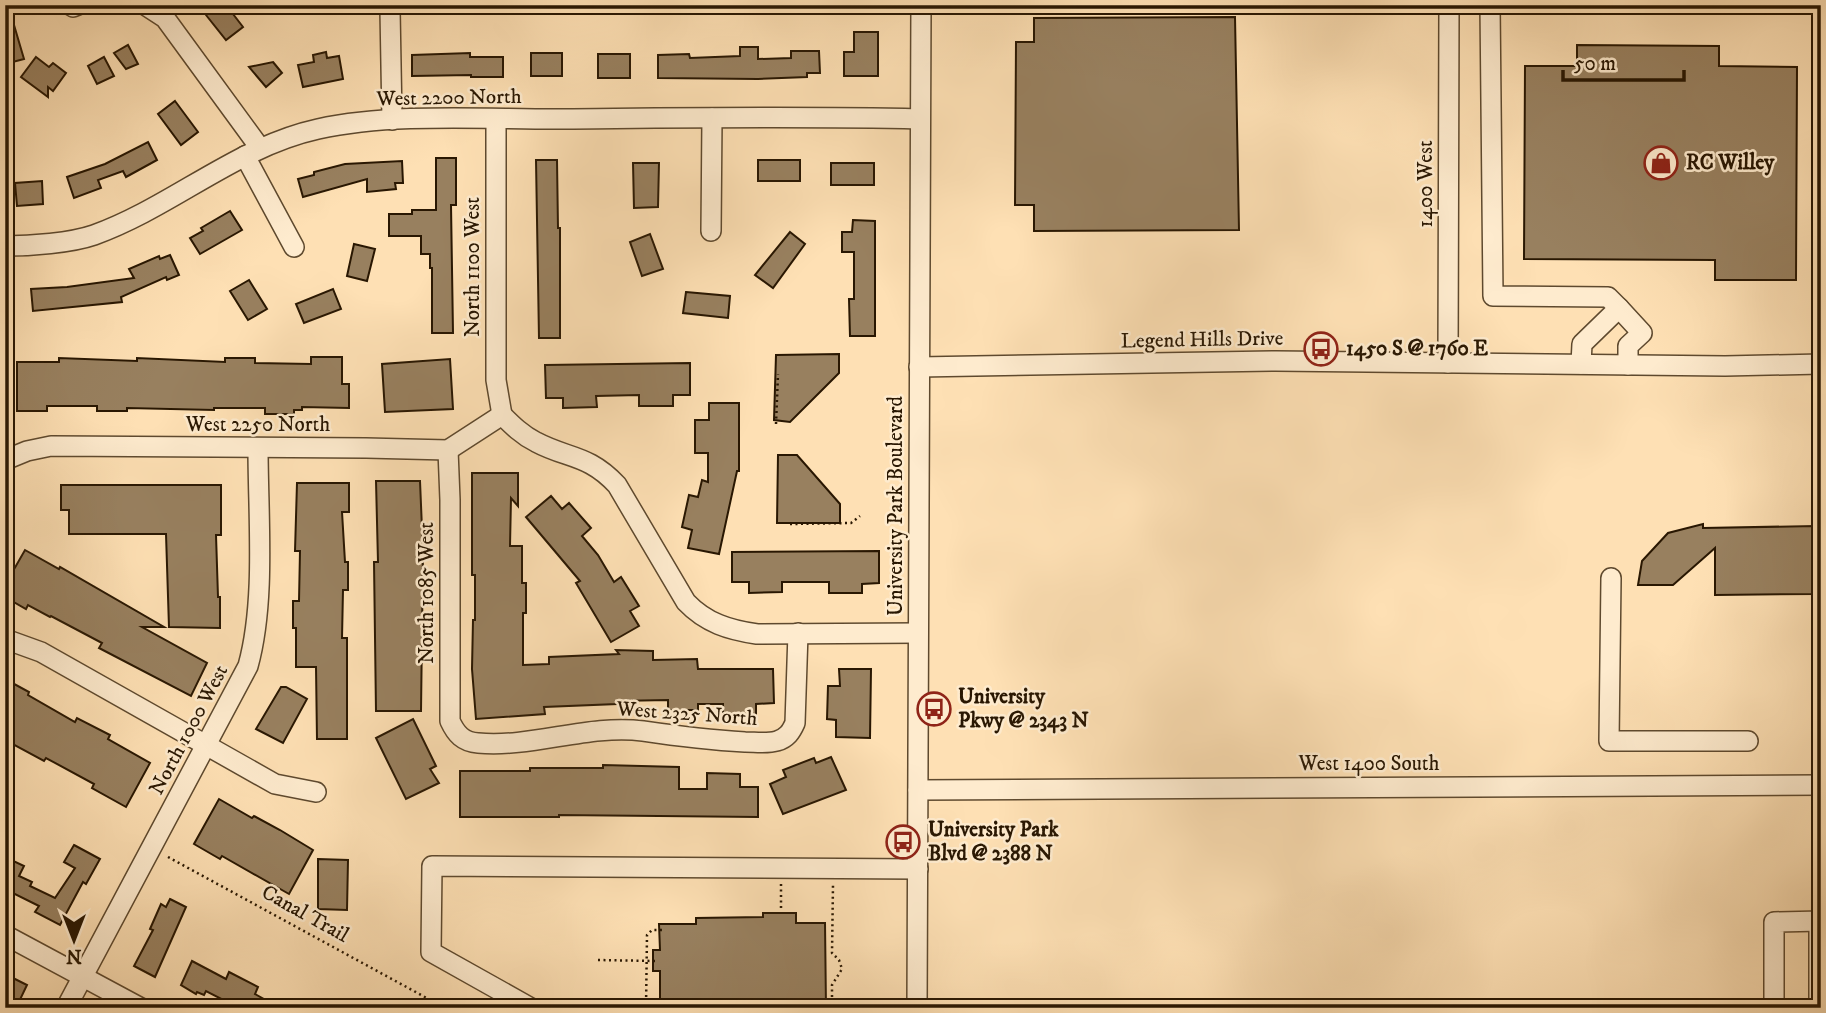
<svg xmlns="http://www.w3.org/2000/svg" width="1826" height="1013" font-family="'IM FELL DW Pica',serif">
  <rect width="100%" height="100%" fill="#fee0b4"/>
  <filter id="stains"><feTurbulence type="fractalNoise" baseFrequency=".00286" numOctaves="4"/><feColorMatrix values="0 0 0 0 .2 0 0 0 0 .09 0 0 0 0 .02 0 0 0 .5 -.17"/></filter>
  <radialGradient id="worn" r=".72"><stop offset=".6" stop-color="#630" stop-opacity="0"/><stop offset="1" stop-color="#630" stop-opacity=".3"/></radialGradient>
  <g fill="#98805f" stroke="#291702" stroke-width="2">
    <path d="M218,5H226L243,27L226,40L206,15Z"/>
    <path d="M5,8H9L24,59L5,64Z"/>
    <path d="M1235,17L1239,230L1034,231V205H1015L1016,42H1034V18Z"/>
    <path d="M854,32H878V76H844V52H854Z"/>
    <path d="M128,45L138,64L126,69L114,53Z"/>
    <path d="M1577,45L1719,46V66L1797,67L1796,280H1715V260L1524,259L1525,66H1577Z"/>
    <path d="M740,47H758V59L791,58V51H819L820,73H807V77L758,79L658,78V55L689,54L690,58L740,56Z"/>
    <path d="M326,52L327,58L339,56L343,79L303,87L298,65L314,62L313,55Z"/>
    <path d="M470,53V57H503V77H471V75L412,76V55Z"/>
    <rect x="531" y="53" width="31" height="23"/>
    <rect x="598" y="54" width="32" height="24"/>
    <path d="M36,57L49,67L53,63L66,73L53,91L48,87V97L21,77Z"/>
    <path d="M104,57L114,76L97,84L88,66Z"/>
    <path d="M273,62L282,73L266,87L249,67Z"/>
    <path d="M175,101L198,132L181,145L158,114Z"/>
    <path d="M148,142L157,160L126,177L123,171L98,180L101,188L74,198L67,177L105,164Z"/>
    <path d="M436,158H456V205H451L453,333H432V268H430V254H421V236H389V214H412V210H436Z"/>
    <path d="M536,160H557L558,228H560V338H539Z"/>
    <rect x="758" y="160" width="42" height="21"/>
    <path d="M402,161L403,183H395L396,189L367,192V179L303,197L298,179L314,175V172L345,164Z"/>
    <path d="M633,163H659L658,207L634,208Z"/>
    <rect x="831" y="163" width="43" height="22"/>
    <path d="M42,181L43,204L17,206L15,183Z"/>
    <path d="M230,211L242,230L200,254L190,238L203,231L201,228Z"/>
    <path d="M853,220L875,221V336H850L849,299H854V252H842V232H852Z"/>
    <path d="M790,232L805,244L773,288L755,275Z"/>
    <path d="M650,234L663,269L642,276L630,242Z"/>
    <path d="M354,244L375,249L367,281L347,276Z"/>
    <path d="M170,255L179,275L167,280L166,277L121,297L122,302L33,311L31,289L67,287L134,278L129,269L159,256L160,259Z"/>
    <path d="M249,280L267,309L248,320L230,291Z"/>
    <path d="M333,289L341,309L304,323L296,304Z"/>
    <path d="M686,292L730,296L728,318L683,313Z"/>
    <path d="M839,354V373L790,422L774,420L776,355Z"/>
    <path d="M311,357H342V384H349V408L302,407V410H294V414H265V408H214V410L127,408V411H97V406H47V411H17V362H59V358L137,361V358L225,362V358H255V363L311,364Z"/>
    <path d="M450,359L453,409L385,412L382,364Z"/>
    <path d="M690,363V395H673V406H639V395L596,396L597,407L563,408V398H546L545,365Z"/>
    <path d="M709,403H739V471H737L719,554L688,548L692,530L682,527L689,495L698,497L702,480L708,482V453H695V420H709Z"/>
    <path d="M778,455H797L840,504V523H777Z"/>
    <path d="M472,473H518V506L511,498L510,546H522V583H526V613H523V665L549,664V657L619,654L616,650L653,651V660L697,659L698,669H773L774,703L756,704V717L723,716V704H698V710H668V700L616,701L617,704L544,707L545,714L476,719L472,669L473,620H475V575H472Z"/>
    <path d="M376,481H420L423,553L421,711H376L374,562H378Z"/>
    <path d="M297,483H349V512H342L345,562H348V590H343L342,638H347V739H317L316,667H296V628H293V601H299L300,551H295Z"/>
    <path d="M61,485H221V535H216L218,597H220V628L169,627L166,534H69V510H61Z"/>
    <path d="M551,496L562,509L569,503L591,528L582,536L598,555L614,582L621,577L639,606L630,611L639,626L611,642L576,583L580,581L526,517Z"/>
    <path d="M1703,524V528L1815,526V594L1715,595V548L1673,585H1638L1642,561L1668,533Z"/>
    <path d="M25,550L59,569L60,567L164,627H142L207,663L191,696L99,648L102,643L51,616L50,617L28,605L26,609L5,597V585Z"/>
    <path d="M879,551V583L862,584V593H829V582H782V592L749,593V582H732V552Z"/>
    <path d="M839,669H871L870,738L836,737V720L827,719L828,686H840Z"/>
    <path d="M5,679L29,692L28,695L75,722L77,718L110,735L108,739L150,763L126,807L92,788L94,784L46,758L44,761L5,740Z"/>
    <path d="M281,687H286L307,699L283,743L256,729Z"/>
    <path d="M413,719L436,766L430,769L439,783L406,799L376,738Z"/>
    <path d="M831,757L846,790L783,814L770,784L786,777L783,770L814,758L816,763Z"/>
    <path d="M603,765L679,767V789H707V773L740,774V787H758V817L559,815V817H460V771H530V768H603Z"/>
    <path d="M219,799L252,818L254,816L280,830L313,850L289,894L222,856L220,859L194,844Z"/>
    <path d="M74,845L100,859L86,884L83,882L60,925L35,912L39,906L11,892L5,905V857L24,866L19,876L32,882L30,886L55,898L75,868L64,862Z"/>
    <path d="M318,859L348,860L347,910L318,909Z"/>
    <path d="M170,899L186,907L155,977L134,966L153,930L150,929L161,904L166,907Z"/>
    <path d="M763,913H796V923H825L826,1008H660V971H653V950H660L659,924H696V918L763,917Z"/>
    <path d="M192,961L226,979L229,972L258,987L255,994L280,1008H239L206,991L204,995L197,992L196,994L181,985Z"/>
    <path d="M5,974L27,985L16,1008H5Z"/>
  </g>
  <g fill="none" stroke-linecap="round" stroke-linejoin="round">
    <defs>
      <g id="minor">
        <path d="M145,5L165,18L260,148"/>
        <path d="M1490,5L1493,296L1608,297L1619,308L1582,344L1581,364"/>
        <path d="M73,7L78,5"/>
        <path d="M390,10L392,120"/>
        <path d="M496,119V380L502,415"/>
        <path d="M245,156L294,247"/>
        <path d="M711,231L712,118"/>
        <path d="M5,246C30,246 71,243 94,235C172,207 236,147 318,129C392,113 479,119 555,119C676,118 798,116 919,119"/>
        <path d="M1619,308L1642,333L1628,346V365"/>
        <path d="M1448,363L1449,5"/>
        <path d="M919,367L1276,361L1725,366L1821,364"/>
        <path d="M502,415C512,425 522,435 536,442C568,459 588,454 617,485L686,602C706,623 729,630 757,634L918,633"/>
        <path d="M448,450L450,500V721C456,734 463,742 478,743C533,748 588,724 643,731C677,736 710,740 745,742C755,742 767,744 777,741C787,738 791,732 795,723L798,633"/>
        <path d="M5,460L27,451L51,446L366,448L448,450L502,415"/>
        <path d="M1611,578L1609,741H1748"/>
        <path d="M5,639L41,652L275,784L316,792"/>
        <path d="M918,790L1821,785"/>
        <path d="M1819,921V1008"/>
        <path d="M5,935L141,1008"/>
        <path d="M66,1008L248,666C266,601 258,516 258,448"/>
        <path d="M531,1008L431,952L432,866L918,869"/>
        <path d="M917,1008L921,5"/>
        <path d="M1774,1008V922L1821,921"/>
      </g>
    </defs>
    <use href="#minor" stroke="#5e492e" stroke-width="22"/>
    <g stroke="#291702" stroke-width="2.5" stroke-dasharray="2 3.5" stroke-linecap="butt">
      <path d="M776,424L778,374"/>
      <path d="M790,524L851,523L860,516"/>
      <path d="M168,857L445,1008"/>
      <path d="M781,884V911"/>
      <path d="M598,960L656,961"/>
      <path d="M647,1005L658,1004"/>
      <path d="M646,1008L647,935L652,930H664"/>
      <path d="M832,1008V985L842,969L839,960L832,953L833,885"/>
    </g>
    <use href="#minor" stroke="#feebce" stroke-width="19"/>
  </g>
  <defs>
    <symbol id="shop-ring" viewBox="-11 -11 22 22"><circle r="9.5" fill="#feebce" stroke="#8f2418" stroke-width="1.5"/><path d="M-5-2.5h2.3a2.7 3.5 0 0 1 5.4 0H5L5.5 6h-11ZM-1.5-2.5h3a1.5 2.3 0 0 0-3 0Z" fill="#8f2418"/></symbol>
    <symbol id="bus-ring" viewBox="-11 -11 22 22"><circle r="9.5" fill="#feebce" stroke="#8f2418" stroke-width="1.5"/><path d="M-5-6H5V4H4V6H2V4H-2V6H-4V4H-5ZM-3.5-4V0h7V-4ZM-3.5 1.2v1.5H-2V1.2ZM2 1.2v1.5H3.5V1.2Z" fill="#8f2418"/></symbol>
  </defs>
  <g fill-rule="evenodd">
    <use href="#shop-ring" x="1642" y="144" width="38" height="38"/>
    <use href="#bus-ring" x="1302" y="330" width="38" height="38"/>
    <use href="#bus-ring" x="915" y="690" width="38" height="38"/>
    <use href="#bus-ring" x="884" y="823" width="38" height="38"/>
  </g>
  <g text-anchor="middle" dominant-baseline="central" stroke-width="5" stroke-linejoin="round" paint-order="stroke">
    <g font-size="21" fill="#291702" stroke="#feebce">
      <text transform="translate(449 98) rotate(-1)">West 2200 North</text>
      <text transform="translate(1426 184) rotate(-90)">1400 West</text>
      <text transform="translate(473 267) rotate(-90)">North 1100 West</text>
      <text transform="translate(1202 340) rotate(-1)">Legend Hills Drive</text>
      <text x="258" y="425">West 2250 North</text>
      <text transform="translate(896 506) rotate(-90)">University Park Boulevard</text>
      <text transform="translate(427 593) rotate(-90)">North 1085 West</text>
      <text transform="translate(687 714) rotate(4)">West 2325 North</text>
      <text transform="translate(189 730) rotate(-62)">North 1000 West</text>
      <text x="1369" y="764">West 1400 South</text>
      <text transform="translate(305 914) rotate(29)">Canal Trail</text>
    </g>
    <g font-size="21" font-weight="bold" fill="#291702" stroke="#feebce" text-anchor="start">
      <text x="1686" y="163">RC Willey</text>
      <text x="1346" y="349">1450 S @ 1760 E</text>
      <text x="958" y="697">University<tspan x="958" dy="24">Pkwy @ 2343 N</tspan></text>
      <text x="928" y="830">University Park<tspan x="928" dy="24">Blvd @ 2388 N</tspan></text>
    </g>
  </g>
  <rect width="1826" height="1013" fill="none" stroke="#fee0b4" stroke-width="28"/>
  <rect x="7" y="7" width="1812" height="999" fill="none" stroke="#291702" stroke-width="3.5"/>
  <rect x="14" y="14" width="1798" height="985" fill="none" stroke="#291702" stroke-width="2"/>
  <g transform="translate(74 940) rotate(180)" stroke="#feebce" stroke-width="5" paint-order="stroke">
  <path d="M0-5L12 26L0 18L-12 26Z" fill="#291702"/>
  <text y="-10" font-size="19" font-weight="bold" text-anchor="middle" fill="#291702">N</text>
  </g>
  <path d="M1563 70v10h121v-10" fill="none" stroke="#291702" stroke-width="3.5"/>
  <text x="1574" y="70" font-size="21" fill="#291702" stroke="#feebce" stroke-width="5" paint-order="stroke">50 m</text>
  <rect width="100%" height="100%" filter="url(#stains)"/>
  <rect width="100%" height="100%" fill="url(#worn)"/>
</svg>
